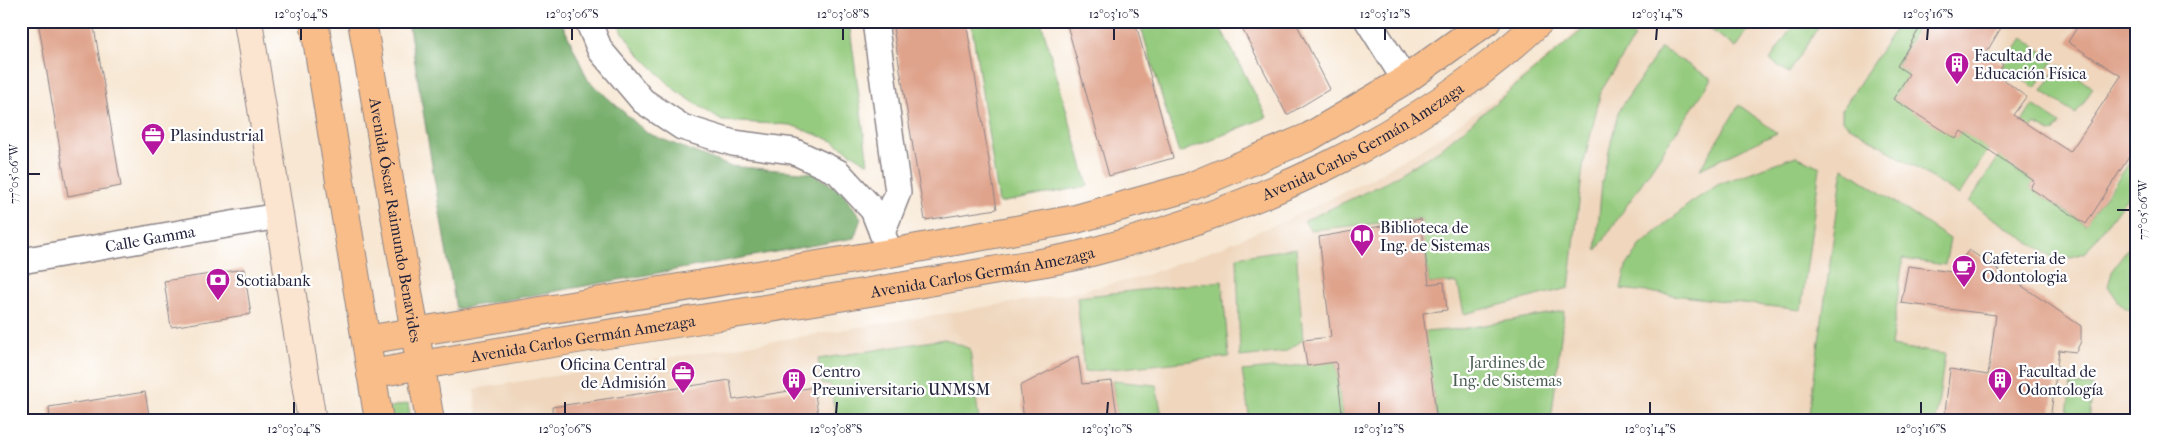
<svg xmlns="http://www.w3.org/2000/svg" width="2157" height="442" font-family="'IM FELL French Canon',serif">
  <rect width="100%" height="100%" fill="#fff"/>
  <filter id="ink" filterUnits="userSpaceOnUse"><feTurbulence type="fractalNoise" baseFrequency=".02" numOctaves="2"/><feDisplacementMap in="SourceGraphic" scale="10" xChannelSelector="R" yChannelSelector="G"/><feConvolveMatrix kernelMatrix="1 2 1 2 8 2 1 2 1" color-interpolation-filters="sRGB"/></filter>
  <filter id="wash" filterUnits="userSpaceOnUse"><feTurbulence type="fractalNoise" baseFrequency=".0096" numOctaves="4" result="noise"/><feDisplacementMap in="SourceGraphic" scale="20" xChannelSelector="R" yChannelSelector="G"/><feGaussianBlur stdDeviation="1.12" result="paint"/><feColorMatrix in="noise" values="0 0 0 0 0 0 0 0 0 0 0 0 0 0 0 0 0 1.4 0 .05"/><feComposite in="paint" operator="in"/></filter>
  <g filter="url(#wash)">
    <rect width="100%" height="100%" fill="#f7e7d3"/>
    <path fill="#efd6bc" d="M1586,21H2136V421H478L474,389L1066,294L1138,278L1209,252L1284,221L1369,180L1432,142L1495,99L1561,46Z"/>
    <g fill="#95cb7e" stroke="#5c765c">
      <path d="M615,21H849L868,164L833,141L791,125L722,121L675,90L636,51Z"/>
      <path d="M971,21H1041L1088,186L999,203Z"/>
      <path d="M1139,21H1217L1267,117L1179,153Z"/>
      <path d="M1593,21H1611L1635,37L1601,91L1583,167L1569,288L1464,314L1458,284L1444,282L1429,284L1421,219L1310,230L1304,221L1385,183L1439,150Z"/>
      <path d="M1699,21H1754L1736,48Z"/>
      <path d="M1796,21H1822L1789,73L1770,60Z"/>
      <path d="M1900,21H1921L1897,65L1909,74L1893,99L1956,138L1961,131L1989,149L1959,195L1842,121V110Z"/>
      <path d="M2023,38L2054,60L2035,88L2003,66Z"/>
      <path d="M1661,48L1712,79L1596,251L1602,182L1618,112Z"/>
      <path d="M2059,65L2093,88L2076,114L2042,91Z"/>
      <path d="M1739,105L1777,133L1700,169Z"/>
      <path d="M2033,105L2060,123L2053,133L2035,124L2008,165L2034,181L2030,188L2085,224L2136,154V186L2086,252L2066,259L2053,258L1969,202Z"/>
      <path d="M1796,156L1820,167L1801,310L1621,289L1626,267L1640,246L1689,204L1719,184Z"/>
      <path d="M1843,168L1950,239L1945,265L1903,259L1891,346L1945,354L1936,421H1808Z"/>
      <path d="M2136,238V311C2122,311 2115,296 2108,286L2113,269Z"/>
      <path d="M1296,248L1303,340L1285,352L1240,357L1237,257Z"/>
      <path d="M1222,281L1229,357L1084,372L1077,297Z"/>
      <path d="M1564,311L1551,421H1437L1425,332L1461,329Z"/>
      <path d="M945,339L970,349L979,421H837L830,384H822L818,359Z"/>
      <path d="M1336,362L1343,421H1250L1242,371Z"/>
      <path d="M1112,381L1156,385L1163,421H1118Z"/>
      <path d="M2071,384L2093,386L2089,421H2066Z"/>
      <path d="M408,403L411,421H389L387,408Z"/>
    </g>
    <path fill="#78af6d" stroke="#4d6854" d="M408,21H561L588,80L647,133L729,166L813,173L843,193L861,218L854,238L456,309Z"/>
    <g id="blocks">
      <g fill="#dfa38b">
        <path d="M38,21H93L121,186L68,196Z"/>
        <path d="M892,21H966L997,209L925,220Z"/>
        <path d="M1066,21H1135L1173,158L1109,176Z"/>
        <path d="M1238,21H1295L1330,89L1287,115Z"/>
        <path d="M1924,21H2005L1986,53L2003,65L1997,74L2026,97L2013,115L2070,152L2121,76L2068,42L2081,21H2136V146L2086,224L2030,188L2034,181L1961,131L1956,139L1893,99L1909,74L1897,66Z"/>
        <path d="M1421,219L1429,284L1444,282L1447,310L1423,313L1437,421H1343L1336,362L1307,366L1303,340L1331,337L1319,237Z"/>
        <path d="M1969,250L2081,326V341L2076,352L2059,350L2050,421H1944L1950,369L1988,375L1996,315L1901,303L1908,266L1952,272Z"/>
        <path d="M244,269L251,314L171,327L164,281Z"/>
        <path d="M1078,356L1082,384L1112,381L1118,421H1024L1020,386Z"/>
        <path d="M730,380L733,400L814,387L819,421H553L552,407Z"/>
        <path d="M145,392L150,421H50L49,407Z"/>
      </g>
    </g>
  </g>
  <g filter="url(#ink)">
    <use href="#blocks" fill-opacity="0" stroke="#8c8487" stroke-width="1"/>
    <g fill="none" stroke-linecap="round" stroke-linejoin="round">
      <defs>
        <g id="street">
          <path d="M588,21L600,50L643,101L682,127L733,143L793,151L838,172L873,210L890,253"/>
          <path d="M875,21L898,192L882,233"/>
          <path d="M1368,21L1405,80"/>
          <path id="s1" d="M21,261L278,216"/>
        </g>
        <path id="secondary" d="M248,21L312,421"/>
        <g id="primary">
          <path d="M314,21L379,421"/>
          <path id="s2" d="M362,21L430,421"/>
          <path d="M366,340L890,253L1076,219L1187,188L1309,137L1405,80L1487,21"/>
          <path id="s3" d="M371,374C514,348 658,326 802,303C865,293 929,282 992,271C1023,265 1054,262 1084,254C1248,212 1416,139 1540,21"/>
        </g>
      </defs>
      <use href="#street" stroke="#8c8487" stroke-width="28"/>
      <use href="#secondary" stroke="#8c8487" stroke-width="30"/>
      <use href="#primary" stroke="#8c8487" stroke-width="30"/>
      <use href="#street" stroke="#fff" stroke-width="25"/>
      <use href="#secondary" stroke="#fce5d0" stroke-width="28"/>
      <use href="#primary" stroke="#f8bd89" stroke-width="28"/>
    </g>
  </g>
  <path fill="none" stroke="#22223b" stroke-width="2" d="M301,40V28M572,40V28M843,40V28M1114,40V28M1385,40V28M1656,40L1657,28M1927,40L1928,28M28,174H40M2117,210H2130M294,414V402M565,414V402M836,414L837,402M1107,414L1108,402M1379,414V402M1650,414V402M1921,414V402"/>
  <defs>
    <symbol id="building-pin" viewBox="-11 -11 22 30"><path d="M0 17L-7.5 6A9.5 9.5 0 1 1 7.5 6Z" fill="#b5179e" stroke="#fff"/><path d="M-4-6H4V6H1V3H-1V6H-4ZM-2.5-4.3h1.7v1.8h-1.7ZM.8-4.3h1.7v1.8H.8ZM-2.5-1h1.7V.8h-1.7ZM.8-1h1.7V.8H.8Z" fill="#fff"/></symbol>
    <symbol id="office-pin" viewBox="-11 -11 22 30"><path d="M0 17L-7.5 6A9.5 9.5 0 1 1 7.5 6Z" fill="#b5179e" stroke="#fff"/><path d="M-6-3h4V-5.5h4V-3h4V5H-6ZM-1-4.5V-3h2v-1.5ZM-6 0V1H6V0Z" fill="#fff"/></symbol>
    <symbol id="library-pin" viewBox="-11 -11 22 30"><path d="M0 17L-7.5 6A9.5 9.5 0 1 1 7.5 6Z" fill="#b5179e" stroke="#fff"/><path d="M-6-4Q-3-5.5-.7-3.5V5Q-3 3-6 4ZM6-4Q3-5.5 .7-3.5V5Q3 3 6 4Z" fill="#fff"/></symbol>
    <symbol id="cafe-pin" viewBox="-11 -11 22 30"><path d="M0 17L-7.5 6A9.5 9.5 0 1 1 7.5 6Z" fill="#b5179e" stroke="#fff"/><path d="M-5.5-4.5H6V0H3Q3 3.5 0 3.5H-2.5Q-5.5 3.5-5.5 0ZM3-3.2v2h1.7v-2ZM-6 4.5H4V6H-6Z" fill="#fff"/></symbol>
    <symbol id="bank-pin" viewBox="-11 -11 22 30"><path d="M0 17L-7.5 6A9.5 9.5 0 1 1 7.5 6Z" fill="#b5179e" stroke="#fff"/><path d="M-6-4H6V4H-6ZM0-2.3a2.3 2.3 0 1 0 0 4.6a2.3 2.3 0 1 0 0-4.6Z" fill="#fff"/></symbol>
  </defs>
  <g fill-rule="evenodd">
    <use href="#building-pin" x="1943" y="50" width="28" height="38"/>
    <use href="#office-pin" x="139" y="121" width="28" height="38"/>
    <use href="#library-pin" x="1348" y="222" width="28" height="38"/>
    <use href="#cafe-pin" x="1950" y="253" width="28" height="38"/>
    <use href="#bank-pin" x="204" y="266" width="28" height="38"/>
    <use href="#office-pin" x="669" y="359" width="28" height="38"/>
    <use href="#building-pin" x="780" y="366" width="28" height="38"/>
    <use href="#building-pin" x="1986" y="366" width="28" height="38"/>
  </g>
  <g text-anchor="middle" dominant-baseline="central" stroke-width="4.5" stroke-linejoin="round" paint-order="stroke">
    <g font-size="16" fill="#22223b" stroke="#fff" text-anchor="start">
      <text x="1974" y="55">Facultad de<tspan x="1974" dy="18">Educación Física</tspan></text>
      <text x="170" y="135">Plasindustrial</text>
      <text x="1380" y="227">Biblioteca de<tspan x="1380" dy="18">Ing. de Sistemas</tspan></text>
      <text x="1982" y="258">Cafeteria de<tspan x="1982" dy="18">Odontologia</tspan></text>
      <text x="236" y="280">Scotiabank</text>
      <text x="666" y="364" text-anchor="end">Oficina Central<tspan x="666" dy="18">de Admisión</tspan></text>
      <text x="812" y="371">Centro<tspan x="812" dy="18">Preuniversitario UNMSM</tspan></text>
      <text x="2018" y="371">Facultad de<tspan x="2018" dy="18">Odontología</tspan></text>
    </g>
    <g font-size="16" fill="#22223b" stroke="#fff">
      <text stroke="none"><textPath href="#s3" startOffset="1025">Avenida Carlos Germán Amezaga</textPath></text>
      <text stroke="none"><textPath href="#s2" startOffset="202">Avenida Óscar Raimundo Benavides</textPath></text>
      <text stroke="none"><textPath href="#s1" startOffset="131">Calle Gamma</textPath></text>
      <text stroke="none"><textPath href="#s3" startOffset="620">Avenida Carlos Germán Amezaga</textPath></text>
      <text stroke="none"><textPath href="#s3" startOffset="215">Avenida Carlos Germán Amezaga</textPath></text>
    </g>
    <g font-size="16" fill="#4a5d52" stroke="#fff">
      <text x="1507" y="362">Jardines de<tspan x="1507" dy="18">Ing. de Sistemas</tspan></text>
    </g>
  </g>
  <rect width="2157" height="442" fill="none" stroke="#fff" stroke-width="55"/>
  <rect x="28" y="28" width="2102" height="386" fill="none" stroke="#22223b" stroke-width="2"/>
  <g font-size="12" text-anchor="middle" fill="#22223b">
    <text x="301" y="18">12°03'04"S</text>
    <text x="572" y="18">12°03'06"S</text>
    <text x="843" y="18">12°03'08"S</text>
    <text x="1114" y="18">12°03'10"S</text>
    <text x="1385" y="18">12°03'12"S</text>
    <text x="1657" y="18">12°03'14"S</text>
    <text x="1928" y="18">12°03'16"S</text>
    <text transform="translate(14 174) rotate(-90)" y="4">77°05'06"W</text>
    <text transform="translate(2143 210) rotate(-90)" y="4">77°05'06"W</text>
    <text x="294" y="433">12°03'04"S</text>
    <text x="565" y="433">12°03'06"S</text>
    <text x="836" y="433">12°03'08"S</text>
    <text x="1107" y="433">12°03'10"S</text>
    <text x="1379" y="433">12°03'12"S</text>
    <text x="1650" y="433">12°03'14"S</text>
    <text x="1921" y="433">12°03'16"S</text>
  </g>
</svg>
